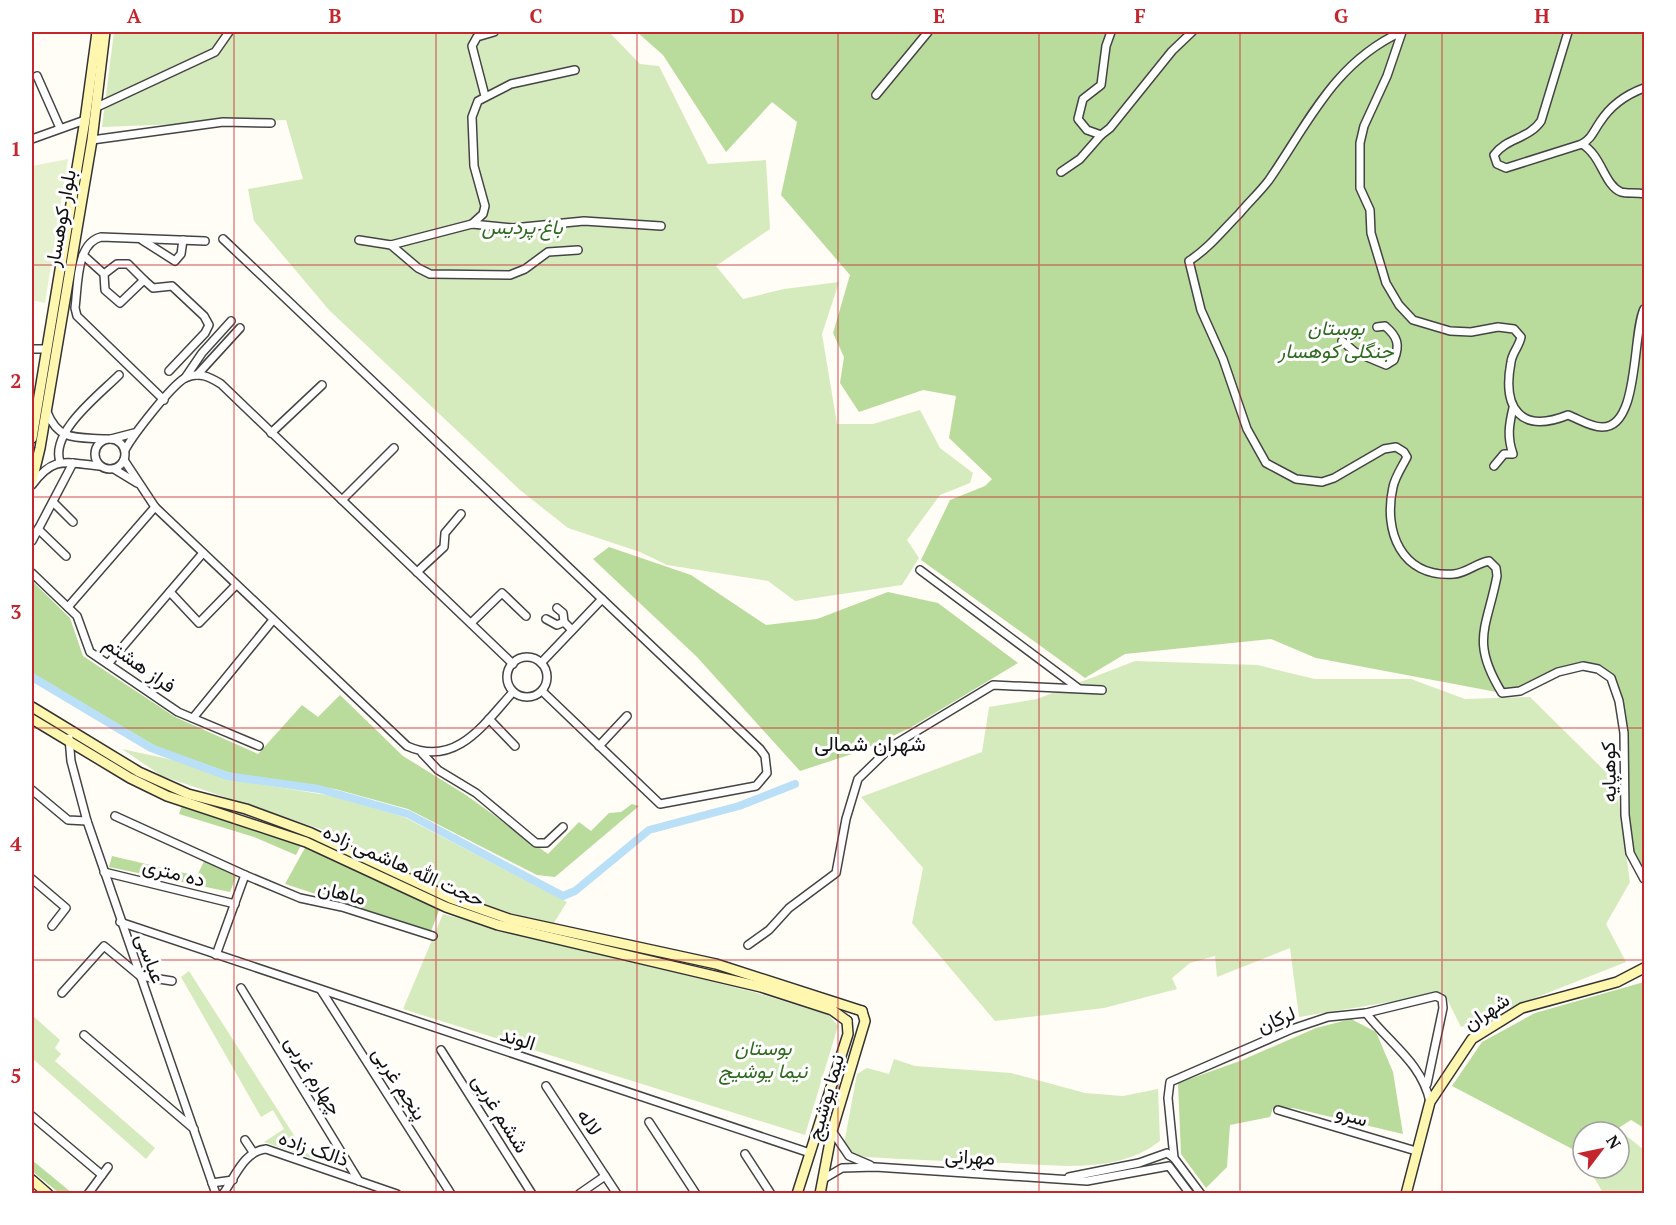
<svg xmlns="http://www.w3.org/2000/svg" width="1676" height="1225" font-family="'PT Serif',Vazirmatn,serif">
  <rect width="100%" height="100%" fill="#fffdf5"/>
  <g fill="#d5ebbd">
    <path d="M114,32H609L640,64L659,66L708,164L766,160L770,229L716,266L743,299L784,289L839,282L822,334L837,424H873L920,410L940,448L973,473L970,483L940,495L907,540L919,558L902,585L795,601L768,581L667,565L640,552L568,528L520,490L329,310L254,221L248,189L303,179L286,120L102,127Z"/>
    <path d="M1135,661L1257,665L1315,679H1411L1465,699L1530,697L1616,782L1630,882L1606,924L1626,962L1461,1027L1444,993L1299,1017L1290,948L1217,977L1215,956L1190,963L1172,978L1177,989L1104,1008L995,1021L912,923L923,868L861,797L982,752L989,707L1037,699Z"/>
    <path d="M122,749L173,760L234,780L332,796L404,817L567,902L552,926L448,893L335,834L162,776Z"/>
    <path d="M443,914L757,993L829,1015L838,1026L805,1135L403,1009Z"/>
    <path d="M189,971L304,1151L320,1161L264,1142L284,1129L273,1110L261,1117L181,977Z"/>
    <path d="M32,1015L60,1040L55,1048L61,1054L55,1061L155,1148L146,1159L32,1058Z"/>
    <path d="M894,1059L915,1066L1011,1073L1085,1093L1123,1096L1158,1089L1160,1141C1117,1175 1055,1165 1004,1163C958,1161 912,1160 866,1157L853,1154L844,1144L857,1074L867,1068L889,1074Z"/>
    <path d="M1618,1129L1644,1150V1193H1600L1602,1191L1588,1168H1619V1132H1615Z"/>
  </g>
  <g fill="#b9dc9c">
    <path d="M637,32H1644V879L1630,853L1624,733L1611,678L1583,666L1558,672L1520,691L1502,693L1316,658L1271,639L1125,654L1085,678L921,560L950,500L985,486L992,479L949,438L956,396L923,390L859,412L840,383L844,357L833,333L850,275L781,195L797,122L772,102L726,152L663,55Z"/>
    <path d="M609,547L691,575L766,625L817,619L888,592L938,603L1018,663L910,728L858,752L800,771L697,657L593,559Z"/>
    <path d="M32,581L70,618L83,656L175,717L258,754L302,705L318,717L340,695L403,756L466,795L548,854L579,822L591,831L609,813L621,812L632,804L639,806L555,877L537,875L408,809L335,789L233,774L157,747L32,673Z"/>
    <path d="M182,805L301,845L296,855L254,837L179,814Z"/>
    <path d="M306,846L440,908L431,931L285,884Z"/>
    <path d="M112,856L197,876L206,857L238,872L230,892L109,867Z"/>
    <path d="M1644,982V1128L1631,1120L1612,1132H1583V1151L1580,1153L1452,1086L1482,1042L1535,1013Z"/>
    <path d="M1351,1019L1376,1032L1393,1072L1403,1134L1293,1108H1273L1270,1117L1230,1125L1227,1167L1206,1188L1181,1154L1178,1083L1240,1061L1316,1028Z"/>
    <path d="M32,1160L72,1193H59L32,1171Z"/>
  </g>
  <path fill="#e6f2cf" d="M68,159L45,303L32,300V166Z"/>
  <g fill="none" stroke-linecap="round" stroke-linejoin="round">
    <path stroke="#b9e0f7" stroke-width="8" d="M32,677L151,748L227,776L319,789L408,814L563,896L575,891L649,830L739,806L795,784"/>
    <defs>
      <g id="street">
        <path d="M1111,32L1106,46L1101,85L1083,99L1078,119L1087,130L1101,135L1110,128L1172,51L1192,32"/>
        <path d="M1401,32C1334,63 1309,122 1269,180C1260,192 1249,202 1239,214C1222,231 1209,248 1189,261L1201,310L1223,359L1247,429L1266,463L1296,479L1322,482L1334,478L1384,449L1396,447L1404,452L1407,457C1402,467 1395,477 1393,487C1383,531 1401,578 1454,574C1467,573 1476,563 1489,561L1496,568L1497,576C1487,628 1470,641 1502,693L1520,691L1558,672L1583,666L1598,669L1611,678L1619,701L1624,733L1625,815L1630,853L1644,879"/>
        <path d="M1402,32L1387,76L1364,126L1360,143V188L1370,210L1371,233L1386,283L1399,305L1413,320L1450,331L1471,332L1498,327L1514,329L1521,337C1519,347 1512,353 1511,362C1502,409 1521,434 1568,415C1579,419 1590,427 1602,427C1640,428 1632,333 1644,309"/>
        <path d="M1568,32L1541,121C1529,139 1506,138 1494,155L1497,164L1506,168L1582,144C1592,138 1593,132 1600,122C1611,105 1625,95 1644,88"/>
        <path d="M37,76L60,128"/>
        <path d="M876,95L928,32"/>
        <path d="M485,96L472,46L477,37L494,32"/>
        <path d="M97,107L215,52L229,32"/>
        <path d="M32,139L85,120"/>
        <path d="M92,140L223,122L271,123"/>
        <path d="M1582,144C1602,156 1604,185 1621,192C1627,194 1637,192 1644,194"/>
        <path d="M1061,172L1080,159L1101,135"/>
        <path d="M472,224L483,214L485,206L474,166L472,117L478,101L511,84L575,70"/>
        <path d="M223,239L760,749L765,756L767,773L756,786L660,804L542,691"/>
        <path d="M142,240L175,261L181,254L183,240"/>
        <path d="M359,240L391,245L472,224L513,228L584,221L661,226"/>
        <path d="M391,245L418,268L430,274L510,275L525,269L548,252L578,250"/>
        <path d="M83,255L104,274L105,290L120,303L144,280L128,264H117L104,274"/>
        <path d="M144,280L153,288L172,286L204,316L209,325L205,333L169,371"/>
        <path d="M1342,341L1355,352L1386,365L1394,360C1400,345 1398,337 1385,326L1377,327"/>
        <path d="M32,349H46"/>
        <path d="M197,375L240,328"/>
        <path d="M185,378L202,353L231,321"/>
        <path d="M164,400L77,316L75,308C78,286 76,243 101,237L205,241"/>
        <path d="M47,412C59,442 77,437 106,439"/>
        <path d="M271,433L322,385"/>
        <path d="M111,439L134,433"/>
        <circle cx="110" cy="454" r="15"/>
        <path d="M125,450C133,435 171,386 185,378C198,371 210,377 221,384L513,664"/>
        <path d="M124,460L155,507L407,746C456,768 484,724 513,692"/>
        <path d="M60,462C50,432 99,395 119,375"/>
        <path d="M1494,466L1504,454H1513C1507,437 1509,425 1513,408"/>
        <path d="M114,469L137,483"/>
        <path d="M32,485C54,455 65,463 100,466"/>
        <path d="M342,500L394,448"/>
        <path d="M54,503L73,522"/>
        <path d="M38,529L66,556"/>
        <path d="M32,541L73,463"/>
        <path d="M920,570L1078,688"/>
        <path d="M417,572L444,547L445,533L461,514"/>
        <path d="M32,573L77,616L90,652L178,712L259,746"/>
        <path d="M170,592L199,623L236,585"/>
        <path d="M68,607L155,507"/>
        <path d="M557,608L563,613L564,622L572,630"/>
        <path d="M546,619L557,625L564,622"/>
        <path d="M471,623L502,593L526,616"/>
        <circle cx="527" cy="677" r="20"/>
        <path d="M541,663L602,599"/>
        <path d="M108,664L203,553"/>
        <path d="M193,718L273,620"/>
        <path d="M489,719L515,746"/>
        <path d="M69,738L71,761L87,821L216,1194"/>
        <path d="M599,746L627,716"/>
        <path d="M422,753L438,770L476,793L536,843H546L563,827"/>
        <path d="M32,790L68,820L87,821"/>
        <path d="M115,816L245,875L216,955"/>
        <path d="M104,872L235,904"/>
        <path d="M245,875L300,898L342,907L433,936"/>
        <path d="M32,879L66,908L52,926"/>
        <path d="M120,922L810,1153"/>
        <path d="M748,945L769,930L789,908L836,873L846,819L858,779L892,746L993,685L1102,690"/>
        <path d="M241,988L359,1181"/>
        <path d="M321,990L451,1194"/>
        <path d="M62,993L104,946L140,976L172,981"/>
        <path d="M1366,1013L1436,996L1442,999L1443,1008L1427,1084"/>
        <path d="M84,1035L194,1129"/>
        <path d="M441,1050L532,1194"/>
        <path d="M546,1086L617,1194"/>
        <path d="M1278,1110L1416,1151"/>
        <path d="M32,1116L102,1175"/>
        <path d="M649,1122L696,1194"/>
        <path d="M832,1131L849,1156L870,1165"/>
        <path d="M245,1140L253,1152"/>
        <path d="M745,1154L771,1194"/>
        <path d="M1174,1158L1168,1098L1170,1082L1292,1029L1328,1017L1366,1013C1389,1043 1422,1063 1430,1102"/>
        <path d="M1069,1177L1139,1163L1167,1153L1174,1158L1201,1194"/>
        <path d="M825,1178L842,1168L875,1167L1087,1181L1169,1166L1190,1194"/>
        <path d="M212,1183L233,1180"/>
        <path d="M88,1194L108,1167"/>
        <path d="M223,1194C235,1177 244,1151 266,1149L397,1194"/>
        <path d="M579,1194L605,1176"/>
      </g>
      <g id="secondary">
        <path d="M32,438L85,120L97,32"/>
        <path d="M32,481L40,448L92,140L105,32"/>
        <path d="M32,707L139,772L188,794L246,809L311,833L450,898L509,919L716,964L862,1011"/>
        <path d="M32,719L130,778L167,796L306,842L446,907L498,925L761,987L832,1010L847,1021"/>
        <path d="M32,1180L48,1194"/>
        <path d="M797,1194L848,1034L847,1021"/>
        <path d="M820,1194L832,1131L865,1021L862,1011"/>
        <path d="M1406,1194L1430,1102L1472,1039L1522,1008L1617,982L1644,968"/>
      </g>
    </defs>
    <use href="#street" stroke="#444" stroke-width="10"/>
    <use href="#secondary" stroke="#333" stroke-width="12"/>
    <use href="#street" stroke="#fff" stroke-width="7"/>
    <use href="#secondary" stroke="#fff6b0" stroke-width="9"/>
  </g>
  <path fill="none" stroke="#c4262e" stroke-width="1.5" stroke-opacity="0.55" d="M234,32V1194M436,32V1194M637,32V1194M838,32V1194M1039,32V1194M1240,32V1194M1442,32V1194M32,265H1644M32,497H1644M32,728H1644M32,960H1644"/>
  <g text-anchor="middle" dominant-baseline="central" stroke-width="6" stroke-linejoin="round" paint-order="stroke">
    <g font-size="20" fill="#111" stroke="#fff">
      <text transform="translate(60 218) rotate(-80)">بلوار کوهسار</text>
      <text transform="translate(140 664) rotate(35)">فراز هشتم</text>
      <text transform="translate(1608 772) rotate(-91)">کوهپایه</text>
      <text transform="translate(404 865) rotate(24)">حجت الله هاشمی زاده</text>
      <text transform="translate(174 872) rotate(14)">ده متری</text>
      <text transform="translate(342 892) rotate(14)">ماهان</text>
      <text transform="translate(151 958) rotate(70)">عباسی</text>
      <text transform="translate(1486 1011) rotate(-34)">شهران</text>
      <text transform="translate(1276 1019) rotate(-23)">لرکان</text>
      <text transform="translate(518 1038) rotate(18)">الوند</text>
      <text transform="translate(314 1075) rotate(58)">چهارم غربی</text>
      <text transform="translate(400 1083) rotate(57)">پنجم غربی</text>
      <text transform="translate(825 1097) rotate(-74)">نیما یوشیج</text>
      <text transform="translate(501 1113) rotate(58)">ششم غربی</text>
      <text transform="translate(1352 1115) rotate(17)">سرو</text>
      <text transform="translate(590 1122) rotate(57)">لاله</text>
      <text transform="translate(314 1148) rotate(19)">ذالک زاده</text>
      <text transform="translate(970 1156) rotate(3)">مهرانی</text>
    </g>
    <g font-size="20" font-style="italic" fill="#2f6b1f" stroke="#fff">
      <text x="522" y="226">باغ پردیس</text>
      <text x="1336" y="327">بوستان<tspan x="1336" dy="23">جنگلی کوهسار</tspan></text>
      <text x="763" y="1047">بوستان<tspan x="763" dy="23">نیما یوشیج</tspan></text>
    </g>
    <g font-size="21" fill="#111" stroke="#fff">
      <text x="870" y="743">شهران شمالی</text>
    </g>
  </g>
  <rect width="1676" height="1225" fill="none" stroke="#ffffff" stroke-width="66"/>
  <g transform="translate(1601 1150) rotate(58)"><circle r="28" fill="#ffffff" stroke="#a0a0a0" stroke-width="1.5"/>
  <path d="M0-4.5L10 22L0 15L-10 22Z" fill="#c4262e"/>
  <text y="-9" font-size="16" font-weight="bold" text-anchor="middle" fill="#111111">N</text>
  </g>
  <rect x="33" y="33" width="1610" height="1159" fill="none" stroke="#c4262e" stroke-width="2"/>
  <g font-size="20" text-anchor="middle" font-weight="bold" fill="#c4262e">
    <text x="134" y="23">A</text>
    <text x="335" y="23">B</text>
    <text x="536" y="23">C</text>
    <text x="737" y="23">D</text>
    <text x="939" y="23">E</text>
    <text x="1140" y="23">F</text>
    <text x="1341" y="23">G</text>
    <text x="1542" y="23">H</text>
    <text x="16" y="156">1</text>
    <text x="16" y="388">2</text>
    <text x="16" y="619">3</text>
    <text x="16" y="851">4</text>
    <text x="16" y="1083">5</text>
  </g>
</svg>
